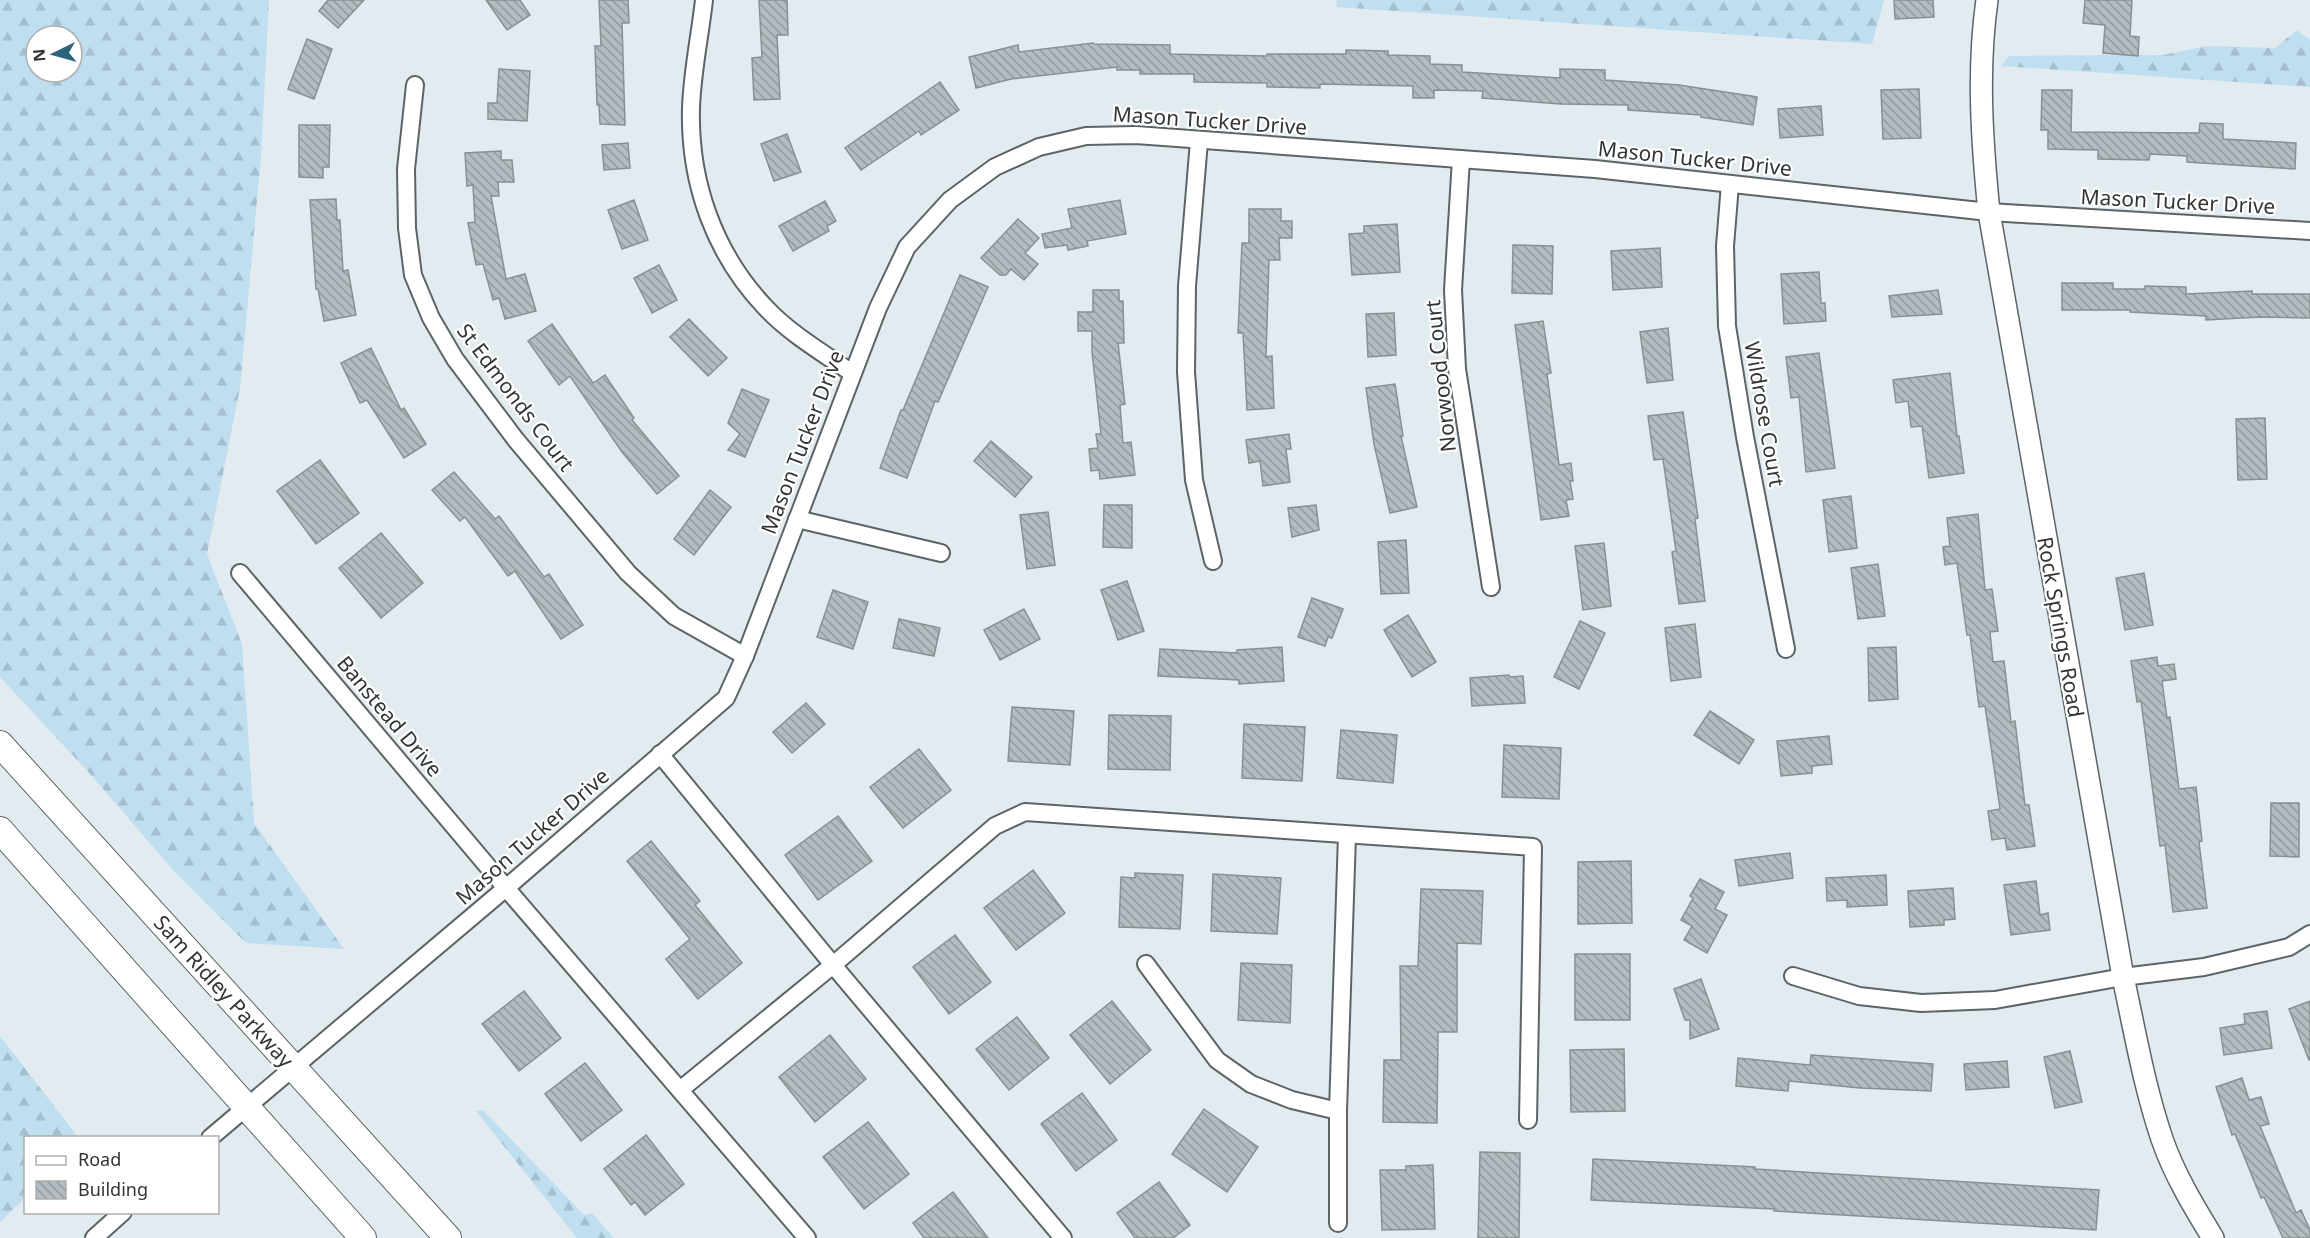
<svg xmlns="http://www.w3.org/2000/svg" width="2310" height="1238" font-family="'Noto Sans',sans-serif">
  <defs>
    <pattern id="forest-firs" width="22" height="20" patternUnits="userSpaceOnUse" patternTransform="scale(1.5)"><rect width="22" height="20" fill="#bfdeef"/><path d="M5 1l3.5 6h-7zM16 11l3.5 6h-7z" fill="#a5bfce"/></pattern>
    <pattern id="building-back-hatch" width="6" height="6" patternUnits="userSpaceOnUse" patternTransform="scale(1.5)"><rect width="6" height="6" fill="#b4bcc1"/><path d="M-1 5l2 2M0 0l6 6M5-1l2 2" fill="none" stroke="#939a9e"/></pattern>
  </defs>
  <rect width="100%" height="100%" fill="#e2ebf0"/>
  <g fill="url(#forest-firs)" fill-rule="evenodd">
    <path d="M0,0H269L261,156L240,388L207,554L242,644L254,823L344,949L246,943L174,871L91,775L0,677ZM36,36H72V72H36Z"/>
    <path d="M1337,0H1884L1872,44L1336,7Z"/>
    <path d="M2297,30L2310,40V87L2001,66L2009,56L2163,55L2207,46L2275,48Z"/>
    <path d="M0,1036L78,1137L26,1138L25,1198L0,1222Z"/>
    <path d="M483,1110L584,1215L592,1213L614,1238H577L476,1111Z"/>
  </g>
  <g fill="url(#building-back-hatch)" stroke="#889094" stroke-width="1.5">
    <path d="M328,0H364L338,28L319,11Z"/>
    <path d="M486,0H520L530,15L507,30Z"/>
    <path d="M599,0H628L629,23H622L625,125L600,124L599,105H597L595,46H601Z"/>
    <path d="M759,0H787L788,35H777L780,99L754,100L752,58L762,57Z"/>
    <path d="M1894,0H1933L1934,17L1895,19Z"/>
    <path d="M2085,0H2132L2130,36L2139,37L2138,56L2103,53L2105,25L2083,23Z"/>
    <path d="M307,39L332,49L314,99L288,89Z"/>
    <path d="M1093,43L1094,44L1170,45V54L1267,56V54H1346V50L1388,51V55L1430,56V64L1462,65V72L1560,78V69L1605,70V80L1679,85L1757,97L1753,125L1701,117V115L1628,110V105L1561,104L1482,98L1483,91L1434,90V98H1413V86L1320,84V88L1267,87V83L1194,82V74H1140V70H1117V67L1011,79L976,88L969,57L1018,45L1019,52Z"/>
    <path d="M499,69L530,71L527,121L488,119V103H497Z"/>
    <path d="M940,82L959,110L921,135L919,131L861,170L845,148Z"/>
    <path d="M1919,89L1921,138L1883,139L1881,90Z"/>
    <path d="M2042,90H2072L2071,132L2199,133L2200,123L2223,124V139L2296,143L2295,169L2187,162V156L2150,154L2149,160L2098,159V150L2048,149V130H2041Z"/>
    <path d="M1821,106L1823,135L1780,138L1778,109Z"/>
    <path d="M299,125H330L329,167H323V178L299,177Z"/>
    <path d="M787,134L801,172L774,181L761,144Z"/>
    <path d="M628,143L630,168L604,170L602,145Z"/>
    <path d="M501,151V160H512L514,182H498L499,196H491L506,279L525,274L536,311L505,319L499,298L493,300L483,264L476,265L468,223L475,222L473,185L467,186L465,153Z"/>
    <path d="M336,199L337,220H340L343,271L348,270L356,315L324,321L318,289H316L310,200Z"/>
    <path d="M634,200L648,240L622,249L608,210Z"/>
    <path d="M1120,200L1126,234L1087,241L1088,246L1068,250L1067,245L1045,248L1042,234L1072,228L1068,209Z"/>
    <path d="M825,201L836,221L827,226L829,231L793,251L779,226Z"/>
    <path d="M1249,209H1281V221H1292V238H1279L1280,260H1269L1266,357L1272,356L1274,408L1247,410L1243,333H1238L1242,243H1249Z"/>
    <path d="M1018,219L1039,238L1025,253L1038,264L1024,280L1011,269L1006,275H1000L981,258Z"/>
    <path d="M1397,224L1400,272L1352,275L1349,234L1364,233V226Z"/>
    <path d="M1513,245L1553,246L1552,294L1512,293Z"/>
    <path d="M1660,248L1662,287L1613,290L1611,251Z"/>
    <path d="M659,265L677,300L652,313L634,278Z"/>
    <path d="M1819,272L1821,303H1825L1826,321L1784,324L1781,274Z"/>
    <path d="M960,275L988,287L938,402L935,401L907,478L880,468L901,410H903Z"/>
    <path d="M2062,283H2113V289H2145V286L2186,287V294L2252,291V294H2310V318L2260,317L2206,320V316L2130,312V310H2062Z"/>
    <path d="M1093,290H1119V301H1123L1124,343H1118L1125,404L1120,405L1123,443L1131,442L1135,475L1100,479L1099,470L1091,471L1089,449L1098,448L1096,434H1101L1092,352V331H1078V312H1093Z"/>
    <path d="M1938,290L1942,314L1892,317L1889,296Z"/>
    <path d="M1394,313L1396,355L1368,357L1366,314Z"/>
    <path d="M689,319L727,358L708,376L670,337Z"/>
    <path d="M1543,321L1551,373L1547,374L1559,465L1571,463L1573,481H1570L1573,499L1566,500L1569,516L1541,520L1515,325Z"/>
    <path d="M552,324L593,383L605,375L634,418L632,420L679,476L657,494L622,452L570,376L559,385L528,341Z"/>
    <path d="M1668,328L1673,380L1647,383L1640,332Z"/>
    <path d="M371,348L401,410L404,408L426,444L404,458L367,400L360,403L341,363Z"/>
    <path d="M1819,353L1835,468L1806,472L1799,397L1791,398L1786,357Z"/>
    <path d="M1950,373L1957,436H1959L1964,473L1929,478L1922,426L1911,427L1908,401L1896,403L1893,380Z"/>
    <path d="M1395,384L1403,436H1401L1417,507L1390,513L1374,444L1366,388Z"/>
    <path d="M742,389L769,400L745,457L728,450L740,434L728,423Z"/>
    <path d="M1683,412L1698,518L1695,519L1705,601L1679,604L1672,552L1676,551L1663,459L1654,460L1648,416Z"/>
    <path d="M2265,418L2267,479L2238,480L2236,419Z"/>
    <path d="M1289,434L1291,449H1286L1290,482L1263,486L1260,461L1249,463L1246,440Z"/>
    <path d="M991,441L1032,477L1015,497L974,461Z"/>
    <path d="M320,460L359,513L316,544L277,491Z"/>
    <path d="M454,472L495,519L499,516L544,577L549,574L583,625L561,639L515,571L508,576L465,517L460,521L432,490Z"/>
    <path d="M710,490L731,507L694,555L674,539Z"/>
    <path d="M1851,496L1857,548L1829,552L1823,500Z"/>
    <path d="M1104,505H1132V548L1103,547Z"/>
    <path d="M1316,505L1319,530L1292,537L1288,508Z"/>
    <path d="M1048,512L1055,565L1027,569L1020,515Z"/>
    <path d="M1978,514L1985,590L1992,589L1998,631L1990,632L1993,662L2004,661L2011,722L2015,721L2025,805H2029L2035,846L2007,850L2005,838L1992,840L1988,811L2000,809L1985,706L1979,707L1970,635H1967L1957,563L1945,565L1943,547L1950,546L1947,518Z"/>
    <path d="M381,533L423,583L381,618L339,568Z"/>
    <path d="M1406,540L1409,593L1381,594L1378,542Z"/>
    <path d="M1604,543L1611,606L1583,610L1575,546Z"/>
    <path d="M1878,564L1885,616L1858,619L1851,568Z"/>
    <path d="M2144,573L2153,625L2125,630L2116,578Z"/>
    <path d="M1127,581L1144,631L1118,640L1101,590Z"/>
    <path d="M833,590L868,602L853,649L817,637Z"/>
    <path d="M1312,598L1343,609L1332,638L1328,637L1325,646L1298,637Z"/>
    <path d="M1024,609L1040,639L1000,660L984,630Z"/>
    <path d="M1408,615L1436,662L1412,677L1384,630Z"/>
    <path d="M899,619L940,628L934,656L893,648Z"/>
    <path d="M1580,621L1605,633L1579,689L1554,677Z"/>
    <path d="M1695,624L1701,677L1671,681L1665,628Z"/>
    <path d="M1282,647L1284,681L1239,684V680L1158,676L1160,649L1237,653V650Z"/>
    <path d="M1896,647L1898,699L1869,701L1868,648Z"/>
    <path d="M2157,657L2158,666L2174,664L2176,679L2162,681L2167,718L2170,717L2179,789L2196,787L2202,841L2199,842L2207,908L2173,912L2165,845L2160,846L2141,701L2137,702L2131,661Z"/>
    <path d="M1509,675V677L1523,676L1525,703L1472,706L1470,678Z"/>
    <path d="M806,703L825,724L792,753L773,732Z"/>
    <path d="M1012,707L1074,711L1070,765L1008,761Z"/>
    <path d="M1710,711L1754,740L1739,764L1694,735Z"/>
    <path d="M1109,715L1171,716L1170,770L1108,769Z"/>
    <path d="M1244,724L1305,727L1302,781L1242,778Z"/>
    <path d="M1341,730L1397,735L1393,783L1337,778Z"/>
    <path d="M1829,736L1832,764L1812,766V773L1781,776L1777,741Z"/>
    <path d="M1504,745L1561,748L1559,799L1502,797Z"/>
    <path d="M919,749L951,790L903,828L870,787Z"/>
    <path d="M2271,803H2299V857L2270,856Z"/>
    <path d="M838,816L872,861L818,900L785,855Z"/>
    <path d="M651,841L700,901L695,905L742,963L698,999L666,959L690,939L627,861Z"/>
    <path d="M1790,853L1793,878L1739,886L1735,860Z"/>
    <path d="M1631,861L1632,923L1578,924V862Z"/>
    <path d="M1033,870L1065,913L1016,950L984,908Z"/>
    <path d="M1135,873L1183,875L1180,929L1119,927L1121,877L1135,878Z"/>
    <path d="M1213,874L1281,878L1277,934L1211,931Z"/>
    <path d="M1886,875L1887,905L1847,907V900L1827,901L1826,878Z"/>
    <path d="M1700,879L1724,892L1715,909L1727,915L1707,953L1684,940L1692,926L1681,920L1693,898L1690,896Z"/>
    <path d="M2036,881L2040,915L2048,913L2050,930L2011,935L2004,885Z"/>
    <path d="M1953,888L1955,919L1944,920V925L1910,927L1908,891Z"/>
    <path d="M1421,889L1483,891L1481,944L1457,943V1032H1438L1437,1123L1383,1122L1384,1060H1401L1400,966H1418Z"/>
    <path d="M955,935L991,982L949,1014L913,967Z"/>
    <rect x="1575" y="954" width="55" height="66"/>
    <path d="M1241,963L1292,965L1290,1023L1238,1020Z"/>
    <path d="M1701,979L1719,1029L1690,1039V1020H1685L1674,989Z"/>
    <path d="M524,991L561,1038L519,1071L482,1024Z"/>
    <path d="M1112,1001L1151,1050L1110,1084L1070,1035Z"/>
    <path d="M2310,1001V1060H2309L2289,1009Z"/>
    <path d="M2267,1011L2272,1048L2224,1055L2220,1028L2245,1024L2244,1014Z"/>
    <path d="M1017,1017L1049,1058L1009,1090L976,1049Z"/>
    <path d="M830,1035L866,1079L815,1122L779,1077Z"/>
    <path d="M1624,1049L1625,1111L1571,1112L1570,1050Z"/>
    <path d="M2070,1051L2082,1102L2055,1108L2044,1057Z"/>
    <path d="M1811,1055L1933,1064L1931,1091L1860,1088L1789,1081L1788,1091L1736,1086L1738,1058L1810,1065Z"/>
    <path d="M2007,1061L2009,1087L1966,1090L1964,1064Z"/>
    <path d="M585,1063L622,1110L581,1141L545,1094Z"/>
    <path d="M2242,1078L2249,1100L2261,1097L2269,1124L2260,1126L2296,1213L2301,1210L2310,1230V1238H2283L2264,1197L2261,1198L2235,1134L2232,1135L2216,1087Z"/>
    <path d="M1082,1093L1117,1140L1076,1171L1041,1124Z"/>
    <path d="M1204,1109L1258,1147L1227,1192L1172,1154Z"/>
    <path d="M868,1122L909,1174L864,1209L823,1157Z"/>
    <path d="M646,1135L684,1184L645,1215L635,1202L631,1205L604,1169Z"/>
    <path d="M1480,1152L1520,1153L1519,1238H1478Z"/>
    <path d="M1593,1159L1755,1167V1169L2099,1190L2096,1230L1774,1211V1209L1591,1200Z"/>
    <path d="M1433,1165L1435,1229L1382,1230L1380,1170H1406V1166Z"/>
    <path d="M1159,1182L1190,1225L1173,1238H1135L1117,1213Z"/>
    <path d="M953,1192L988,1238H924L913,1223Z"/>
  </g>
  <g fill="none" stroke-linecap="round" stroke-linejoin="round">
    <defs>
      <g id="minor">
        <path d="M704,0C700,36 692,73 691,108C689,182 714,253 765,307C789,333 823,353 852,373"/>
        <path d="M415,85L406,169L407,228L413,275L431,318L455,359L516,440L628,573L674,616L745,656"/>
        <path d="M1199,141L1187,286L1186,372L1194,480L1213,561"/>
        <path d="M1461,159L1453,290L1457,369L1491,587"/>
        <path d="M1730,184L1725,246L1727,326L1745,437L1786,649"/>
        <path d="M797,519L941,553"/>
        <path d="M240,573L506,888L807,1238"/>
        <path d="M660,754L833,965L1063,1238"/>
        <path d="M1146,964L1217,1060L1251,1084L1292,1100L1338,1111"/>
        <path d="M1793,976L1859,996L1921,1003L1995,1000L2123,977L2204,967L2289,947L2310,934"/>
        <path d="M680,1090L833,965L995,826L1025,812L1533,847L1528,1120"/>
        <path d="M210,1138L506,888L726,698L745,656L878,308L907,247L950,200L995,167L1039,147L1086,136L1136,135L1595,169L1989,212L2310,231"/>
        <path d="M1338,1223V1111L1347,835"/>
        <path d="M94,1238L123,1212"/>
      </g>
      <path id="tertiary" d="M1987,0C1977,70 1982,142 1989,212L2123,977C2135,1032 2144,1086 2162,1139C2174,1174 2194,1207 2213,1238"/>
      <g id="primary">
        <path d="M0,744L448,1238"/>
        <path d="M0,830L363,1238"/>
      </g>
    </defs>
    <use href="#minor" stroke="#5c6468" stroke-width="20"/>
    <use href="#tertiary" stroke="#5c6468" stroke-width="24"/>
    <use href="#primary" stroke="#5c6468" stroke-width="28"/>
    <use href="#minor" stroke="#fff" stroke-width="16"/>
    <use href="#tertiary" stroke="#fff" stroke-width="21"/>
    <use href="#primary" stroke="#fff" stroke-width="26"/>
  </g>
  <g text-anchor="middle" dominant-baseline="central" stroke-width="4.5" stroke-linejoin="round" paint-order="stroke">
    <g font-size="21" fill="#313537" stroke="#fff">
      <text transform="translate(1210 120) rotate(4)">Mason Tucker Drive</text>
      <text transform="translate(1695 158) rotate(6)">Mason Tucker Drive</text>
      <text transform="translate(2178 201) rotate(3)">Mason Tucker Drive</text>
      <text transform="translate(1440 376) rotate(-96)">Norwood Court</text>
      <text transform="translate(516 397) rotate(53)">St Edmonds Court</text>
      <text transform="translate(1765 414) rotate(80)">Wildrose Court</text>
      <text transform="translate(802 442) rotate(-69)">Mason Tucker Drive</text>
      <text transform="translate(2061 627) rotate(80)">Rock Springs Road</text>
      <text transform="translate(390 716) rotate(50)">Banstead Drive</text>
      <text transform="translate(532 836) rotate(-41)">Mason Tucker Drive</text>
      <text transform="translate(224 991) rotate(48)">Sam Ridley Parkway</text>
    </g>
  </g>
  <rect x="24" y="1136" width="195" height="78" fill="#ffffff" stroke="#adaeaf" stroke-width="1.5"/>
  <rect x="36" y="1156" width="30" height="9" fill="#ffffff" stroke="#adaeaf" stroke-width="1.5"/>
  <text x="78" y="1166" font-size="18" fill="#313537">Road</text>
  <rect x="36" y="1181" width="30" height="18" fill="url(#building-back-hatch)" stroke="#adaeaf" stroke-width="1.5"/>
  <text x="78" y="1196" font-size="18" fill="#313537">Building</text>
  <g transform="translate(54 54) rotate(265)"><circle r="28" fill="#ffffff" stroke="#adaeaf" stroke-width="1.5"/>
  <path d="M0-4.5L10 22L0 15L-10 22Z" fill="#2c647e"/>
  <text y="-9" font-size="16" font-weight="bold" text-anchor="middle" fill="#313537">N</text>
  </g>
</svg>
